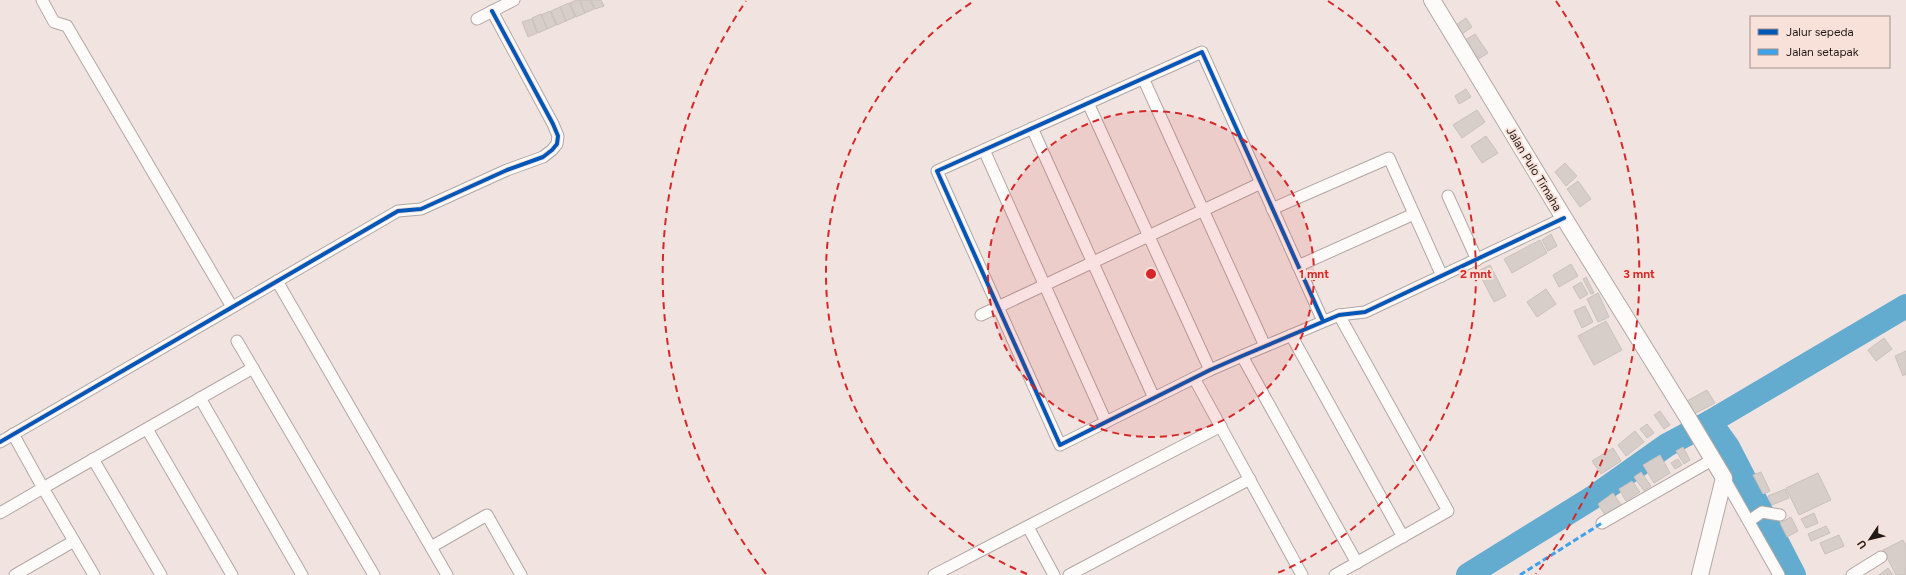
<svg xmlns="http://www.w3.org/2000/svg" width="1906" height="575" font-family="Figtree,sans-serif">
  <rect width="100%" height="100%" fill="#f1e4e0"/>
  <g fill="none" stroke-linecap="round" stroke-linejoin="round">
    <g stroke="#64abd0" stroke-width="24">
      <path d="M1710,422L1728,447L1794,575"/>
      <path d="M1468,575L1592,498L1667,445L1710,422L1906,306"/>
    </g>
  </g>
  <g fill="#d7ceca" stroke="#cac0bd">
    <path d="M576,0H579L585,13L576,17L570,3Z"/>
    <path d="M580,0H590L594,9L585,13Z"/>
    <path d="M591,0H601L604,6L595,9Z"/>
    <path d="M569,3L575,17L566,21L560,7Z"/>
    <path d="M560,7L566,21L557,25L551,11Z"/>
    <path d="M550,11L556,25L547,29L541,15Z"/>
    <path d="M541,14L547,29L538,33L532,18Z"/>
    <path d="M1466,18L1472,27L1462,34L1456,25Z"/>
    <path d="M532,19L537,33L528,37L522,22Z"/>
    <path d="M1475,34L1488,53L1477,60L1465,40Z"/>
    <path d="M1466,89L1471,97L1459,104L1455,96Z"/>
    <path d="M1477,110L1485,122L1462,138L1453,125Z"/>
    <path d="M1486,136L1498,153L1482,163L1471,146Z"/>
    <path d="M1565,163L1577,176L1566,186L1555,172Z"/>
    <path d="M1578,181L1591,199L1580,207L1567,189Z"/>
    <path d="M1551,234L1557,246L1548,251L1542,240Z"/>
    <path d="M1540,240L1547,253L1512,273L1504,259Z"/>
    <path d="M1571,264L1578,276L1559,287L1553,275Z"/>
    <path d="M1490,265L1506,296L1494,302L1478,271Z"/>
    <path d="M1586,277L1594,293L1591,294L1583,279Z"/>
    <path d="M1581,282L1588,294L1580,299L1573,287Z"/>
    <path d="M1546,289L1556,304L1537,317L1527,302Z"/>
    <path d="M1598,293L1609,317L1598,322L1587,299Z"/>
    <path d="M1585,306L1593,322L1582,328L1574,311Z"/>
    <path d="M1606,321L1622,350L1594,365L1578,336Z"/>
    <path d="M1884,338L1892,349L1876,361L1868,350Z"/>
    <path d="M1906,351V374L1903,376L1895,356Z"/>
    <path d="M1707,390L1715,403L1694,414L1687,401Z"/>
    <path d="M1660,411L1670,425L1664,429L1654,415Z"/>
    <path d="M1647,424L1654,433L1647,438L1640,429Z"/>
    <path d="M1635,431L1644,442L1626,456L1618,445Z"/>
    <path d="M1683,447L1690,460L1684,464L1676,451Z"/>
    <path d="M1613,448L1621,461L1601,474L1592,461Z"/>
    <path d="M1660,455L1670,473L1654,483L1643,465Z"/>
    <path d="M1678,459L1682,465L1675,469L1671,463Z"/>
    <path d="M1641,472L1651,486L1644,491L1634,477Z"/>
    <path d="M1761,472L1770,491L1763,494L1753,475Z"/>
    <path d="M1818,473L1831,500L1799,515L1786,488Z"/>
    <path d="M1632,481L1640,492L1626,501L1619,489Z"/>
    <path d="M1785,489L1789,498L1772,505L1768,496Z"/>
    <path d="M1613,493L1621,505L1605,515L1598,504Z"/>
    <path d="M1814,513L1818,523L1806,528L1801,519Z"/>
    <path d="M1791,517L1798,531L1787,537L1780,523Z"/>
    <path d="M1826,526L1830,533L1811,541L1808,534Z"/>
    <path d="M1839,535L1844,546L1825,554L1820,543Z"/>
    <path d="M1903,540L1906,546V575H1896L1883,550Z"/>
    <path d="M1888,568L1893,575H1879Z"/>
  </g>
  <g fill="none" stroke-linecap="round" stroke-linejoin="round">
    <defs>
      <g id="street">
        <path d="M42,0L54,22L67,26L232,307"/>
        <path d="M477,19L514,0"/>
        <path d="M1143,78L1265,346"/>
        <path d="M1088,103L1210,370"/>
        <path d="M1032,128L1154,398"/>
        <path d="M984,150L1106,422"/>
        <path d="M1448,196L1477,260"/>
        <path d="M1272,209L1389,158L1442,276"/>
        <path d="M1298,266L1414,214"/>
        <path d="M277,281L447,575"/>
        <path d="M981,315L1261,183"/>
        <path d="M1323,321L1202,52L937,171L1060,445L1210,370L1242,356L1339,315L1365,312L1564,218"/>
        <path d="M1291,335L1403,537"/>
        <path d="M237,341L374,575"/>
        <path d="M1242,356L1357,563"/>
        <path d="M1194,378L1302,575"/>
        <path d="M200,398L302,575"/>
        <path d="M147,429L232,575"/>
        <path d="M0,442L398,211L421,209L507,170L543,157L552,150L557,144L558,136L553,124L492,11"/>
        <path d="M93,459L161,575"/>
        <path d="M1724,478L1779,575"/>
        <path d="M0,513L43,488L13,434"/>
        <path d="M1749,521L1762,512L1780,515"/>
        <path d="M1602,523L1712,460"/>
        <path d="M1028,527L1054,575"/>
        <path d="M74,541L94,575"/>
        <path d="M431,547L487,515L521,575"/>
        <path d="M15,575L74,541L43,488L253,368"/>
        <path d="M934,575L1221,426"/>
        <path d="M1069,575L1250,479"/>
        <path d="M1335,575L1448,511L1339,315"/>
        <path d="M1852,575L1881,557"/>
      </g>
      <path id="secondary" d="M1432,0L1564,218L1688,418L1724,478L1700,575"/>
    </defs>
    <use href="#street" stroke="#b1a7a4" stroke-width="13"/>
    <use href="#secondary" stroke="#b1a7a4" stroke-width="18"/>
    <use href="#street" stroke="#fdfbfa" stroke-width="11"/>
    <use href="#secondary" stroke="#fdfbfa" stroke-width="16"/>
    <path stroke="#3da2ea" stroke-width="3" stroke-dasharray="6 3" stroke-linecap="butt" d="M1520,575L1602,523"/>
    <defs>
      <g id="cycleway">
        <path d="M1323,321L1202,52L937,171L1060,445L1210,370L1242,356L1339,315L1365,312L1564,218"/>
        <path d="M0,442L398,211L421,209L507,170L543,157L552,150L557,144L558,136L553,124L492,11"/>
      </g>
    </defs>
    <use href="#cycleway" stroke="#f8e1d9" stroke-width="6"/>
    <use href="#cycleway" stroke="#0057b8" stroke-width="4"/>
  </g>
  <circle cx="1151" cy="274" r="163" fill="#d62828" fill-opacity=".12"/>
  <g fill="none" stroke="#d62828" stroke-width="2" stroke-dasharray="7 5">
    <circle cx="1151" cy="274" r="163"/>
    <path d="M1027 574A325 325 0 0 1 974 1M1328 1A325 325 0 0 1 1275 574"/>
    <path d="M766 574A488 488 0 0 1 746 1M1556 1A488 488 0 0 1 1536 574"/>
  </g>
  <g text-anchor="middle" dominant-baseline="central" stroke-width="4" stroke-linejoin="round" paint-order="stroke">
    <g font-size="12" fill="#201916" stroke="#f8e1d9">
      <text transform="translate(1534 169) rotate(59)">Jalan Pulo Timaha</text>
    </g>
  </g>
  <circle cx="1151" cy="274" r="6" fill="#d62828" stroke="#f8e1d9" stroke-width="2"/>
  <g font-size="12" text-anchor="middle" font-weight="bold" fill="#d62828" stroke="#f8e1d9" stroke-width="4" stroke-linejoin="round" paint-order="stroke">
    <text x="1314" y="278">1 mnt</text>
    <text x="1476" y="278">2 mnt</text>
    <text x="1639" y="278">3 mnt</text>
  </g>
  <rect x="1750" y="16" width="140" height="52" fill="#f8e1d9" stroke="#a2918b"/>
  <rect x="1758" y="29" width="20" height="6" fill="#0057b8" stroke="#a2918b"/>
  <text x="1786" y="36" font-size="12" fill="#201916">Jalur sepeda</text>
  <rect x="1758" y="49" width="20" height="6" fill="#3da2ea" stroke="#a2918b"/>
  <text x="1786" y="56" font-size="12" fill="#201916">Jalan setapak</text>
  <g transform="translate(1870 539) rotate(235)" stroke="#f8e1d9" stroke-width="3" paint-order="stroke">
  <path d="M0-3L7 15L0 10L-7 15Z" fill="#201916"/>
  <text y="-6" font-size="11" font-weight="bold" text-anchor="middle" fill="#201916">U</text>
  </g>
</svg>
